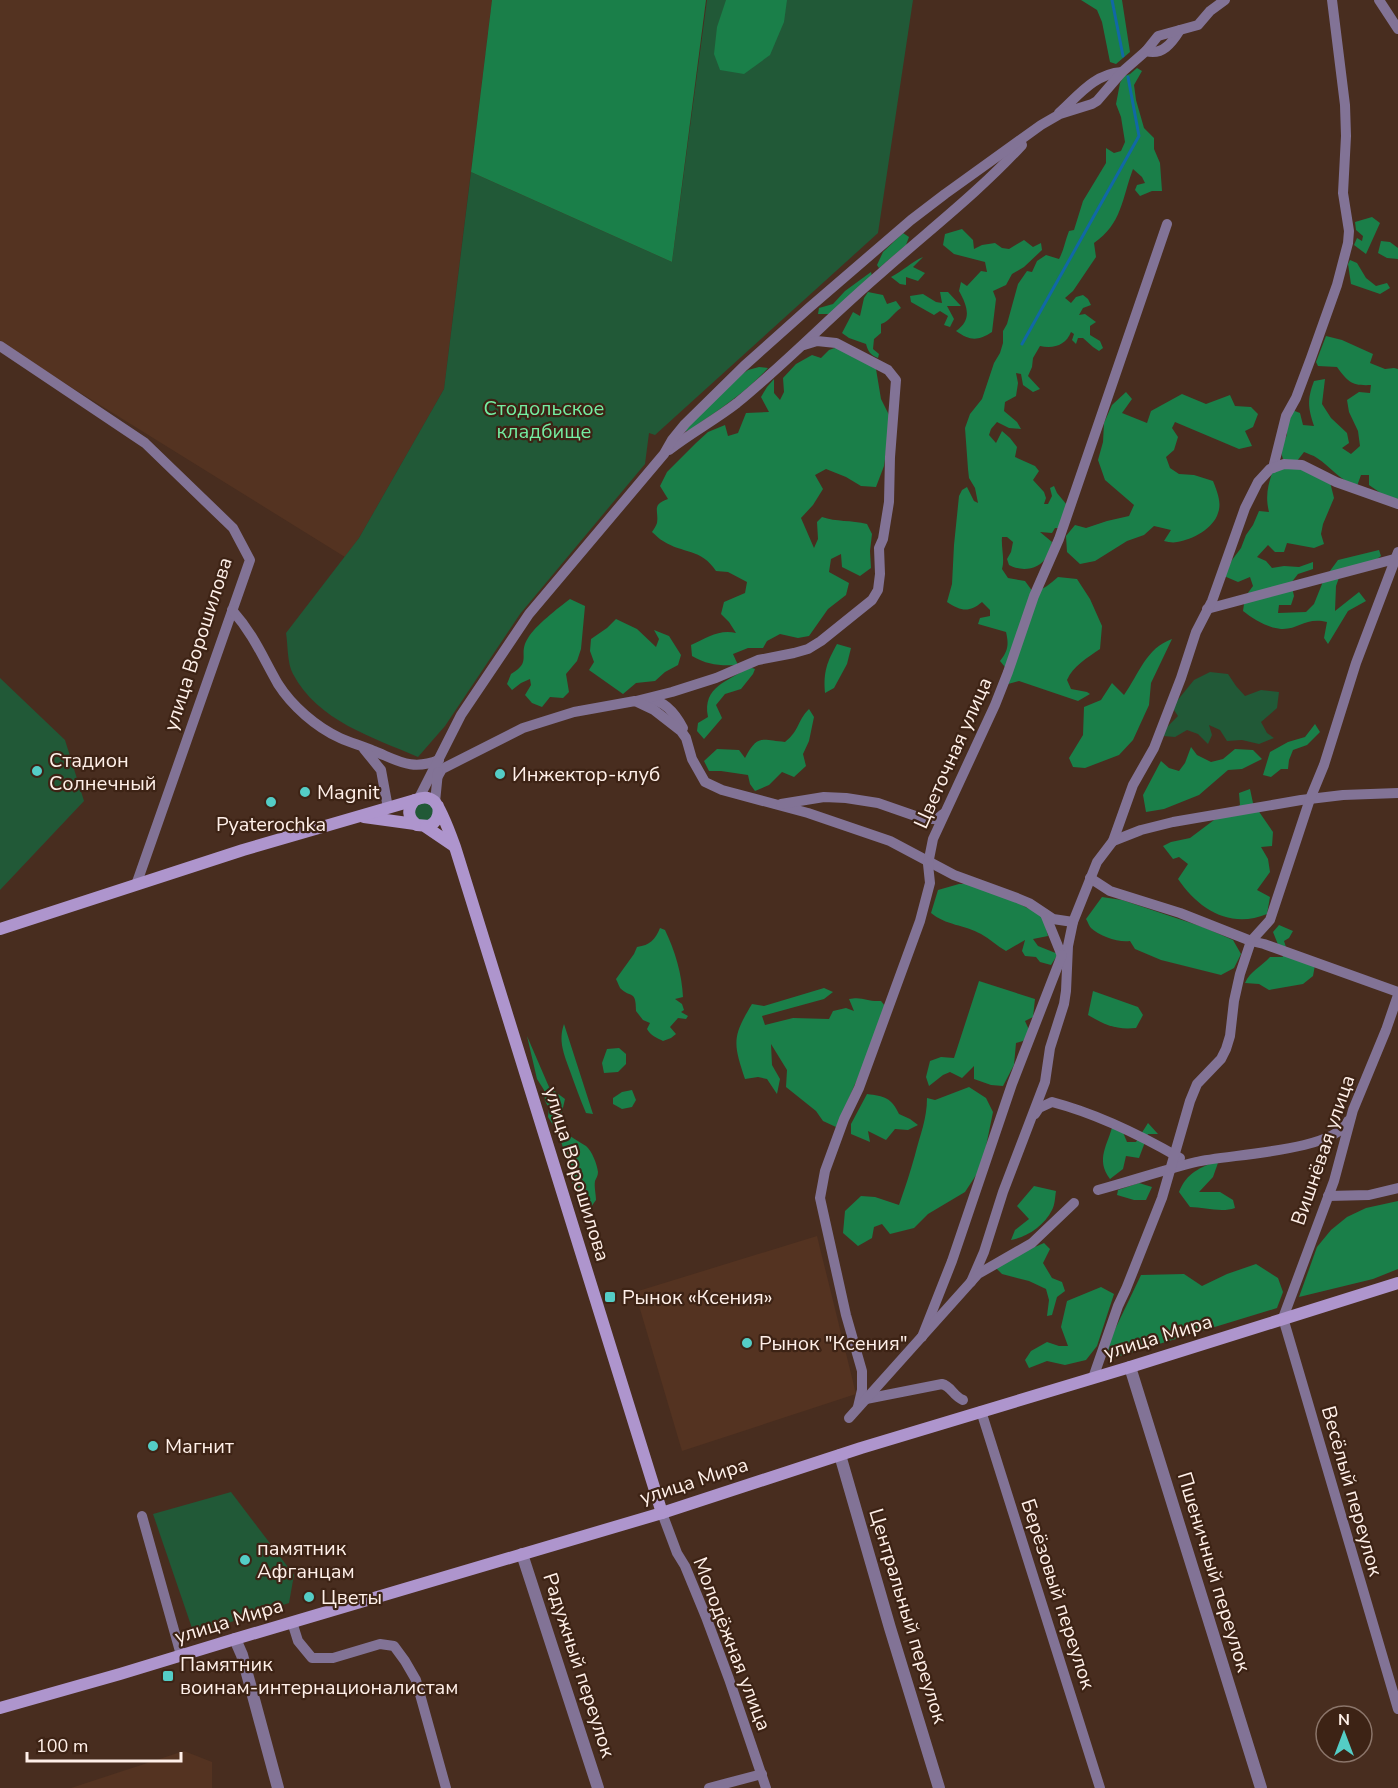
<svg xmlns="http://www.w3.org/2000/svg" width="1398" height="1788" font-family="'Nunito Sans',sans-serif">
  <rect width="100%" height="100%" fill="#482d1f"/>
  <g fill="#543321">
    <path d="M0,0H492L444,389L359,538L345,557L0,343Z"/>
    <path d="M817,1236L856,1394L682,1451L635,1292Z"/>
    <path d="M184,1751L212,1762V1788H71Z"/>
  </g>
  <g fill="#215937">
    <path d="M707,0H913L878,233L655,435L649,433L645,464L520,614L445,726L418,757C372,737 318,721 293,674C287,663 288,645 286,633L359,538L444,389L471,172L672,262Z"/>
    <path d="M1210,672L1228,674L1236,686L1245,696L1261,690L1279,692L1277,708L1261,722L1267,733L1274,738L1259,744L1242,740L1227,741L1220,730L1209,725L1212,735L1208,744L1198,734L1187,730L1175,737L1163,736L1166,728L1178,716L1172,707L1194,680Z"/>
    <path d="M0,678L65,740L84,801L0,890Z"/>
    <path d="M415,800L438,806L426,827L409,809Z"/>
    <path d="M231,1492L294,1575L289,1603L194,1634L153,1514Z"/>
  </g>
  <g fill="#1a7f49">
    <path d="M492,0H706L672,262L471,172Z"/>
    <path d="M726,0H787L784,22L770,55L744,74L720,70L714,54L717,27Z"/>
    <path d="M1081,0H1122L1130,52L1116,64L1110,62L1102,22L1097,10Z"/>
    <path d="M1137,68L1142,71L1134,85L1136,100L1144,128L1154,138V149L1160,163L1162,191H1152L1140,196L1135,190L1137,185L1145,183L1142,177L1133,169C1122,198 1122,224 1094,243L1096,257L1073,291L1065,298L1071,303L1076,297L1083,295L1088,299L1091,305L1083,308L1079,315L1085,314L1096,322L1090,326V335L1100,341L1103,348L1099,351L1093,347L1083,338H1078L1076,344L1072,340L1074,334L1071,332C1066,345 1054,349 1040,346L1033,358L1032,367L1028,376L1040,389L1033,392L1023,385L1021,374L1016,373L1018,383L1016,396L1005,402L1004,411L1017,422L1021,429L1009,428L997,422L991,429L989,435L996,443L1002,431L1010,438L1017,447L1015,457L1035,466L1039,471L1033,480L1044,492L1046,498L1044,504H1048L1052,496L1050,488L1054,486L1057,493L1067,505L1061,528H1055L1052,533L1040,532L1052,542C1051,547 1049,552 1047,556C1040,570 1021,572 1009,565L1007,559L1011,552L1013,542L1007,537H1002C1001,548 1005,559 1002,569L1008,578L1025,581L1033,592C1043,590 1050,584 1058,577L1077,579L1090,599L1102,626L1100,649C1087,658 1073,666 1067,680L1071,689L1087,692L1090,694L1078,701L1019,681L1008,684L1005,667L1000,661C1008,651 1009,645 1006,632L978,624L980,618L990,616V610L982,602C969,613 961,611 947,602L952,584L954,545L959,496L962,490L967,487L974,501L978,503L975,488L969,478L968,469L965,428L970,414L982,399L994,363L1000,353L1003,343V331L1007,324L1018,284L1027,271L1032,272L1037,261L1046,255L1059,259C1064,250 1065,241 1069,231L1074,230L1083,201L1106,163V148L1114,153L1121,151L1125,142L1121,117L1116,104L1120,83L1124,76L1130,74Z"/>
    <path d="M1372,217L1380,223L1366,254L1354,245L1357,238L1362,241L1363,236L1356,230L1355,222Z"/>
    <path d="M962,229L973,240L974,249L982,245L995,243L1002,248L1009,249L1024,240L1033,247L1041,243L1042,250L1024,267L1012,274L1006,285L993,291L996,299L992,332C978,341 970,341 956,331C972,320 968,307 959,291L961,282L967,286L981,271L987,272L985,262L954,254L943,245L945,234Z"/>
    <path d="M903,233L909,237L906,245L879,268L877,265L883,252Z"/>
    <path d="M1381,241L1390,242L1398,248V259L1387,258L1378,253Z"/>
    <path d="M923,257L913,267L925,273L918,281L906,277V285L900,284L891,277C903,271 911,262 923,257Z"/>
    <path d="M1350,260L1357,263L1366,278L1376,286L1387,283L1390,288L1380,294L1351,284L1348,264Z"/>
    <path d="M871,272L872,276L830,314H818L819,308L833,304L845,291Z"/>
    <path d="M868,292L883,295L887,304L896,301L901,308C893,313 890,321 881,324V333L874,339L873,349L879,354L878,358C870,355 868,351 866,344L849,338L842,333L853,312L860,316L864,298Z"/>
    <path d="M940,292H948L961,306H947L954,319L950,327L944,325L948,316L940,311L934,315L911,302L910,296L923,294L936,302L942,303Z"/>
    <path d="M1326,336L1342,340L1373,354L1370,363L1385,369L1394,368L1398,369V499L1382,494L1369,485V475H1361L1357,486C1340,481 1331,467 1317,458C1313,455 1308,454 1304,452L1297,461L1283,459L1280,449L1287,435L1286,420L1292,410L1300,413L1303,425L1314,426C1308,407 1307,400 1314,381L1325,379L1322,404L1331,418L1347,433L1349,443L1342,448L1351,454L1360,446L1358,431L1349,412L1347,400L1359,392L1370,393L1371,385C1352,386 1348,382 1337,367L1318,366L1316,362Z"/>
    <path d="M840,346L875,363L881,399L891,419L884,466L876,487L861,486L846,477L826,469L815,475L823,489L813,505L801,518L814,548L818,539L817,522L822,517C836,522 851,520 867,524L872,534L870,551L871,568L860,576L842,567L841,554L831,559L829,572L849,583L846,595L828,609L809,636L798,638L780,634L767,641L763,648H748L733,654L738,665C719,666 708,665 692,656L691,645C707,638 719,629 736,633L729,622L721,614L724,602L745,593L747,582L728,572L716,571C701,548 683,554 663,541C659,539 656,535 652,532C654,529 656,526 657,523C659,510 651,505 668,499L660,486L667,472L696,443L708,432L725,425L728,436L738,433L746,413L769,412L761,397L767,387L774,379V393L780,400L784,392L783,378L796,364L812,355L821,358L829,350Z"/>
    <path d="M759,367L768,368C750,388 729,403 707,418C698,423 693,430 683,432L738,377L748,370Z"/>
    <path d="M1126,392L1132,399L1122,413L1147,423L1151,411L1182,394L1206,404L1230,395L1235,406L1251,407L1258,414L1253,427L1245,431L1252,446L1239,449L1175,422L1172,428L1178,437L1174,450L1166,457L1170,468L1179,474L1194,475L1213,481C1217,491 1222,503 1218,513C1214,528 1192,540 1177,542C1173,543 1168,542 1164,541L1171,530L1154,526L1144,535L1127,541L1095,561L1080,564L1067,552L1066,536L1075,525L1086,528L1107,521L1129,516L1134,505L1105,480L1098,460L1103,442L1104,423L1112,405Z"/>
    <path d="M1284,468L1302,469L1330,482L1334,498L1323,524L1321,534L1324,544L1314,548L1287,543L1284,552H1275L1268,545L1257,557L1266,561L1272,568L1284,566L1299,567L1313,562V569L1298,574L1291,583L1294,596L1291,605H1279L1278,613L1306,612L1314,604L1324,579L1338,560L1379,550L1381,556L1373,562L1340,575L1336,586L1335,611L1359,592L1366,601L1348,611L1328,644L1324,638L1327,622C1305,617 1299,630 1281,629C1268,628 1253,619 1243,611L1245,597L1253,586L1250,577L1238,582L1224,576L1232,560L1241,548L1246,535L1253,525L1259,511L1269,512C1265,496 1268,485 1273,470Z"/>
    <path d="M570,599L585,606L581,649L577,661L566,674L569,692L563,698L550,697L542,707L532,703L525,695L531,685L530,679L521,683L512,690L507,684L511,674C533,661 517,655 528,638C535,626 558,608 570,599Z"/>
    <path d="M616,619L637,629L656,647L659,639L654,630L669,636L681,655L678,665L665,672L655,681L636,683L623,694L589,670L594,662L590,651L591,639L607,628Z"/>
    <path d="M1172,639L1151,683L1149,705L1133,740L1119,755L1085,768L1073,767L1069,758L1083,735L1084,707L1101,700L1112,683L1124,695C1139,674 1146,648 1172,639Z"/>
    <path d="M837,644L851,648L847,664L834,688L825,693C823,672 827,662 837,644Z"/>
    <path d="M749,667L755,669L753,674L741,689L725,694L716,705L722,718L704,739L697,731L698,723L708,717C702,686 728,682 749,667Z"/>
    <path d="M809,709L814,717L809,741L803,754L806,766L794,777L782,772L769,785L755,791L750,784L748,775L721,771H709L704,761L717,749L739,750L745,758C758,734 761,740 785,742C800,730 797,721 809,709Z"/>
    <path d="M1315,724L1320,732L1307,745L1293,750L1289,760L1288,769H1281L1271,777L1263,775L1270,752L1288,742L1305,737Z"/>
    <path d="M1191,747L1197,755L1211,762L1223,759L1235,749L1253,750L1262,759L1242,769L1228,770L1199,795L1164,809L1146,812L1143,795L1161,761L1169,768L1179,771L1185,763Z"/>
    <path d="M1250,789L1253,803L1273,832L1272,846L1261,847L1268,859L1270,872L1257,890L1270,897L1267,914C1231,929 1199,910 1178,879L1188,864L1179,857L1173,859L1163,846L1171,842L1190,838L1214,820L1227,815L1240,805L1239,793Z"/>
    <path d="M959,884H980L1043,916L1048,936L1033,939L1038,946L1058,954L1051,965L1040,962L1036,957L1025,956L1022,951L1025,940L1006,951C997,946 990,939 981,934C965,925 945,925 931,913L938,890Z"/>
    <path d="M1102,897L1122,900L1203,927L1233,940L1241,954L1234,968L1221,975L1161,960L1135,949L1130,941C1119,943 1099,936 1091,928C1089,926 1088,922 1086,919Z"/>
    <path d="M1279,925L1293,931L1289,938L1284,941L1288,953L1315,965L1313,976L1303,984L1269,990L1259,984L1245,983C1250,971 1261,967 1270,957H1283L1273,932Z"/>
    <path d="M660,928L665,930C675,951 682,974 683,997L675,999L682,1004L684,1010L681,1012L688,1016L686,1019L678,1018L670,1027L676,1034L671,1038L663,1041C657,1038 650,1035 647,1029L650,1023L643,1020L636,1011C636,989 631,999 620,988C620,988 616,979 616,979L634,954L637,947C650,945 655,940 660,928Z"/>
    <path d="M979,981L1035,999L1033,1017L1025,1021L1030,1032L1023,1041L1016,1043L1014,1065L1003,1086L991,1085L974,1079V1066L962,1078L950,1072L943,1075L929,1086L926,1077L930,1061L941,1057L954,1058Z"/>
    <path d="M824,988L833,992L824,999L762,1016L765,1025L793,1018L829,1019L833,1011L846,1008L854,1011L849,999C863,996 867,1002 881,1001L885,1006L867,1057L836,1127L823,1121L816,1111L786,1087L787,1070L771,1044L772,1065L780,1079L777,1094L767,1079L758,1077L745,1079C733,1043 732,1037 752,1004L764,1006Z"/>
    <path d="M1093,991L1138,1007L1143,1015L1136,1028C1116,1030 1105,1025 1088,1015Z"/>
    <path d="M564,1024L593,1114L586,1113C580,1099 575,1085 570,1071C564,1054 558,1041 564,1024Z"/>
    <path d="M527,1036L549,1087L565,1099L561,1116L557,1122C564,1134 575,1139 586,1146C592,1151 597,1164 598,1172C598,1176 596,1178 595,1181C594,1187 596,1194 596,1200L591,1207L584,1204L577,1197L573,1185L568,1162L558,1133L548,1117L549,1108L545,1101L544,1090L537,1079Z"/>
    <path d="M619,1048L626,1054V1064L618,1072L604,1073L602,1063L607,1049Z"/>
    <path d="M969,1087L986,1098L993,1112L982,1166L965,1192L928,1214L914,1228L890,1234L882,1224L874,1227L872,1238L858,1246L843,1233L845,1211L861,1196L875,1197L899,1205C905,1188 910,1173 915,1155C920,1135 927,1119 927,1098L935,1100Z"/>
    <path d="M632,1090L636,1100L632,1107L622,1109L613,1104V1098L622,1092Z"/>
    <path d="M867,1094C884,1096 892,1098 899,1114L910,1119L918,1125L908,1130L895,1129L886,1140L868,1131L870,1142L851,1134V1124Z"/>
    <path d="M1148,1123L1158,1134H1148L1139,1158L1126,1156L1123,1169L1110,1179C1095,1159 1108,1145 1113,1124L1122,1130L1127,1142H1136Z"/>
    <path d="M1219,1160L1213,1177L1199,1192H1220L1233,1200L1235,1208C1221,1213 1204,1207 1190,1207L1179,1192C1187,1172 1200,1168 1219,1160Z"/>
    <path d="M1139,1183L1152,1187L1146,1200H1134L1117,1195L1118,1190Z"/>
    <path d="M1034,1186L1056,1191C1055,1197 1055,1205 1052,1210C1044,1226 1027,1237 1011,1240L1015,1230L1029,1219L1017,1206Z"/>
    <path d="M1398,1201V1269L1373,1279L1299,1297L1317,1247L1331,1230L1347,1217L1366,1208Z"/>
    <path d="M1044,1243L1050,1249L1043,1263L1052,1278L1062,1282L1065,1291L1057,1297L1052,1315L1047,1316L1049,1300L1046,1289L1029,1281L1002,1274L995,1267L1021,1253Z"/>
    <path d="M1256,1264L1278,1278L1283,1292L1277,1308L1110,1359L1107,1346L1141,1275L1184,1274L1202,1286L1227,1274Z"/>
    <path d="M1101,1287L1114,1294L1097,1346L1086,1360L1065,1365L1047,1361L1029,1368L1025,1360L1031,1351L1047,1342L1059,1346H1068L1061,1327L1067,1301Z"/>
  </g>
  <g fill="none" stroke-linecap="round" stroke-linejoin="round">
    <g stroke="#1168a5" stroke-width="3">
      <path d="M1112,0L1123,56"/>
      <path d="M1022,344L1139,136L1128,77"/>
    </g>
    <g stroke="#827396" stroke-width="10">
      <path d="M1379,0L1398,29"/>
      <path d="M1146,51C1162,56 1172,43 1180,30"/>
      <path d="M1059,113C1079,95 1094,74 1122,72"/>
      <path d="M0,346L145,443L233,528L250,560L136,885"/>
      <path d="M669,450C691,433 715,420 737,403C787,362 831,316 880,274C928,231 979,192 1022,145"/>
      <path d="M1273,468L1286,416L1296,398L1311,358L1337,285L1348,243L1349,231L1343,193L1346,136L1345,105L1332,0"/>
      <path d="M1207,609L1398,558"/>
      <path d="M232,610C254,635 262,656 278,684C292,706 316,727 340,738C351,743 363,746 374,751C399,761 412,771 439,760"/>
      <path d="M651,700C666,701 676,715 683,728"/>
      <path d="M636,701L672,692L716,678L758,660L794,653L808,649L821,641L872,600L878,590L880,574L879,548L883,539L889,502L890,457L896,380L888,370L836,343L817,341L804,345"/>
      <path d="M364,749L381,770L388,808"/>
      <path d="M438,776L442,769L523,728L574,712L635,701L654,710L681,731L686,738L692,759L705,782L722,790L808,813L890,841L954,875L1017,898L1029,903L1053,919L1073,922"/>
      <path d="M419,798L461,715L529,614L664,454L672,440L685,424L744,366L810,307L911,220L945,194L1041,125L1060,114L1092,104L1097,101L1122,72L1146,51L1158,36L1198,25L1210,11L1225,0"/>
      <path d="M435,802L438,772"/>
      <path d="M781,804L824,797L846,798L878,803L924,819H937L943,814"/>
      <path d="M1113,841L1141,830L1173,822L1301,800L1343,795L1398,793"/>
      <path d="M1090,878L1110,891L1180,913L1251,941L1264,944L1398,992"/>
      <path d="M1045,914L1064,961"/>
      <path d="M1398,995L1386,1030L1353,1110L1334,1181L1283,1318L1398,1709"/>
      <path d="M1035,1114L1039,1108L1052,1102C1094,1113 1142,1136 1180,1158"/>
      <path d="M1098,1190C1131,1181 1163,1170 1196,1162C1228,1154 1334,1152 1348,1121"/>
      <path d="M1328,1196L1369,1195L1398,1188"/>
      <path d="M971,1282L984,1252L1003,1192L1045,1082L1050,1048L1064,1004L1066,991L1068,946L1073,922L1097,862L1113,841L1133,785L1154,748L1181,678L1196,632L1212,601L1245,508L1258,482L1270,469L1284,464L1302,465L1336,482L1398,504"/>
      <path d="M922,1337L952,1261L1012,1084L1062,955"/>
      <path d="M1093,1378L1118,1306L1126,1289L1162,1198L1190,1101L1197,1084L1221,1059L1226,1049L1230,1036L1234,1001L1240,974L1251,941L1270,920L1310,799L1324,765L1356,663L1398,552"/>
      <path d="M866,1399L942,1384C951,1386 953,1396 963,1400"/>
      <path d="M858,1407L862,1390V1371L846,1315L820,1198L825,1171L844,1119L859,1088L920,921L930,883L928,864L933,839L995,705L1008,672L1034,596L1059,539L1167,224"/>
      <path d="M981,1411L1100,1788"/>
      <path d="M849,1418L978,1274L1032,1243L1074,1203"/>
      <path d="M662,1513L677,1553L685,1566L706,1617L729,1679L766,1788"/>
      <path d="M142,1516L181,1655"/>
      <path d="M292,1622L298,1641L312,1658H333L380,1644L394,1646L405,1661L416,1680L446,1788"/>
      <path d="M709,1788L762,1774"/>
    </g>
    <g stroke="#827396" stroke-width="12">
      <path d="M1130,1367L1261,1788"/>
      <path d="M840,1455L890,1628L939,1788"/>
      <path d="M522,1554L598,1788"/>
      <path d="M235,1639L242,1655L278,1788"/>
    </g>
    <g stroke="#ae95cd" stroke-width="12">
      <path d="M438,806C440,815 437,822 429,826L417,825C407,818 407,808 415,800C422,797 428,796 434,801C441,808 451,836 455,847L662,1513"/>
      <path d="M364,817L415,824"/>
      <path d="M426,827L454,846"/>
      <path d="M0,929L243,850L415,800"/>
      <path d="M0,1708L120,1674L235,1639L662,1513L861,1448L1130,1367L1398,1283"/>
    </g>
  </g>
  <g fill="#54cdc6" stroke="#3d2315" stroke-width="2">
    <circle cx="37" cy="771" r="6"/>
    <circle cx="500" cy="774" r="6"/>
    <circle cx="305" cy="792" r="6"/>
    <circle cx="271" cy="802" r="6"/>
    <rect x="604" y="1291" width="12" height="12" rx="3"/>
    <circle cx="747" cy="1343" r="6"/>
    <circle cx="153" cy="1446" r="6"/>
    <circle cx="245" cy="1560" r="6"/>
    <circle cx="309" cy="1597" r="6"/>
    <rect x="162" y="1670" width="12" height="12" rx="3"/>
  </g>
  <g text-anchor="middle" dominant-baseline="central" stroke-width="4.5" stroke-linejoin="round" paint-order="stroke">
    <g font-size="20" fill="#74eda1" stroke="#3d2315">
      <text x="544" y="408">Стодольское<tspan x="544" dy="23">кладбище</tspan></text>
    </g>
    <g font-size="20" fill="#fff0e9" stroke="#3d2315">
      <text transform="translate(198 644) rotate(-72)">улица Ворошилова</text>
      <text transform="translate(953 753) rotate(-66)">Цветочная улица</text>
      <text transform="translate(1323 1150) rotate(-71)">Вишнёвая улица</text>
      <text transform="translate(577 1174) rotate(73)">улица Ворошилова</text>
      <text transform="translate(1158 1337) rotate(-17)">улица Мира</text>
      <text transform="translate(694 1481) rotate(-18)">улица Мира</text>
      <text transform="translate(1352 1491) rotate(74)">Весёлый переулок</text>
      <text transform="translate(1214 1572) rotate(73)">Пшеничный переулок</text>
      <text transform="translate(1058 1594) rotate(72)">Берёзовый переулок</text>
      <text transform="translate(908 1616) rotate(73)">Центральный переулок</text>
      <text transform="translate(229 1621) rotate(-17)">улица Мира</text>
      <text transform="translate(732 1644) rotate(69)">Молодёжная улица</text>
      <text transform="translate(579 1665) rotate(72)">Радужный переулок</text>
    </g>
    <g font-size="20" fill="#fff0e9" stroke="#3d2315" text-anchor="start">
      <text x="49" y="760">Стадион<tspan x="49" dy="23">Солнечный</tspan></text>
      <text x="512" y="774">Инжектор-клуб</text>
      <text x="317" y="792">Magnit</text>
      <text x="271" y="824" text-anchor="middle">Pyaterochka</text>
      <text x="622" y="1297">Рынок «Ксения»</text>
      <text x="759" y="1343">Рынок "Ксения"</text>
      <text x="165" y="1446">Магнит</text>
      <text x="257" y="1548">памятник<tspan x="257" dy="23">Афганцам</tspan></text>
      <text x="321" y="1597">Цветы</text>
      <text x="180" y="1664">Памятник<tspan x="180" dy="23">воинам‐интернационалистам</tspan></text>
    </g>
  </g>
  <g transform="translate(1344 1734)"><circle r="28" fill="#3d2315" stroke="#8b756a" stroke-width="1.5"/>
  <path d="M0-4.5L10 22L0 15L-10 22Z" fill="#54cdc6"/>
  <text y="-9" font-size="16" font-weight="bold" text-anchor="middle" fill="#fff0e9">N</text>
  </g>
  <path d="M27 1752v9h154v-9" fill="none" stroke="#fff0e9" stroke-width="3"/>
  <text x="36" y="1752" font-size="18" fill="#fff0e9" stroke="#3d2315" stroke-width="4.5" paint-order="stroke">100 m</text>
</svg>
